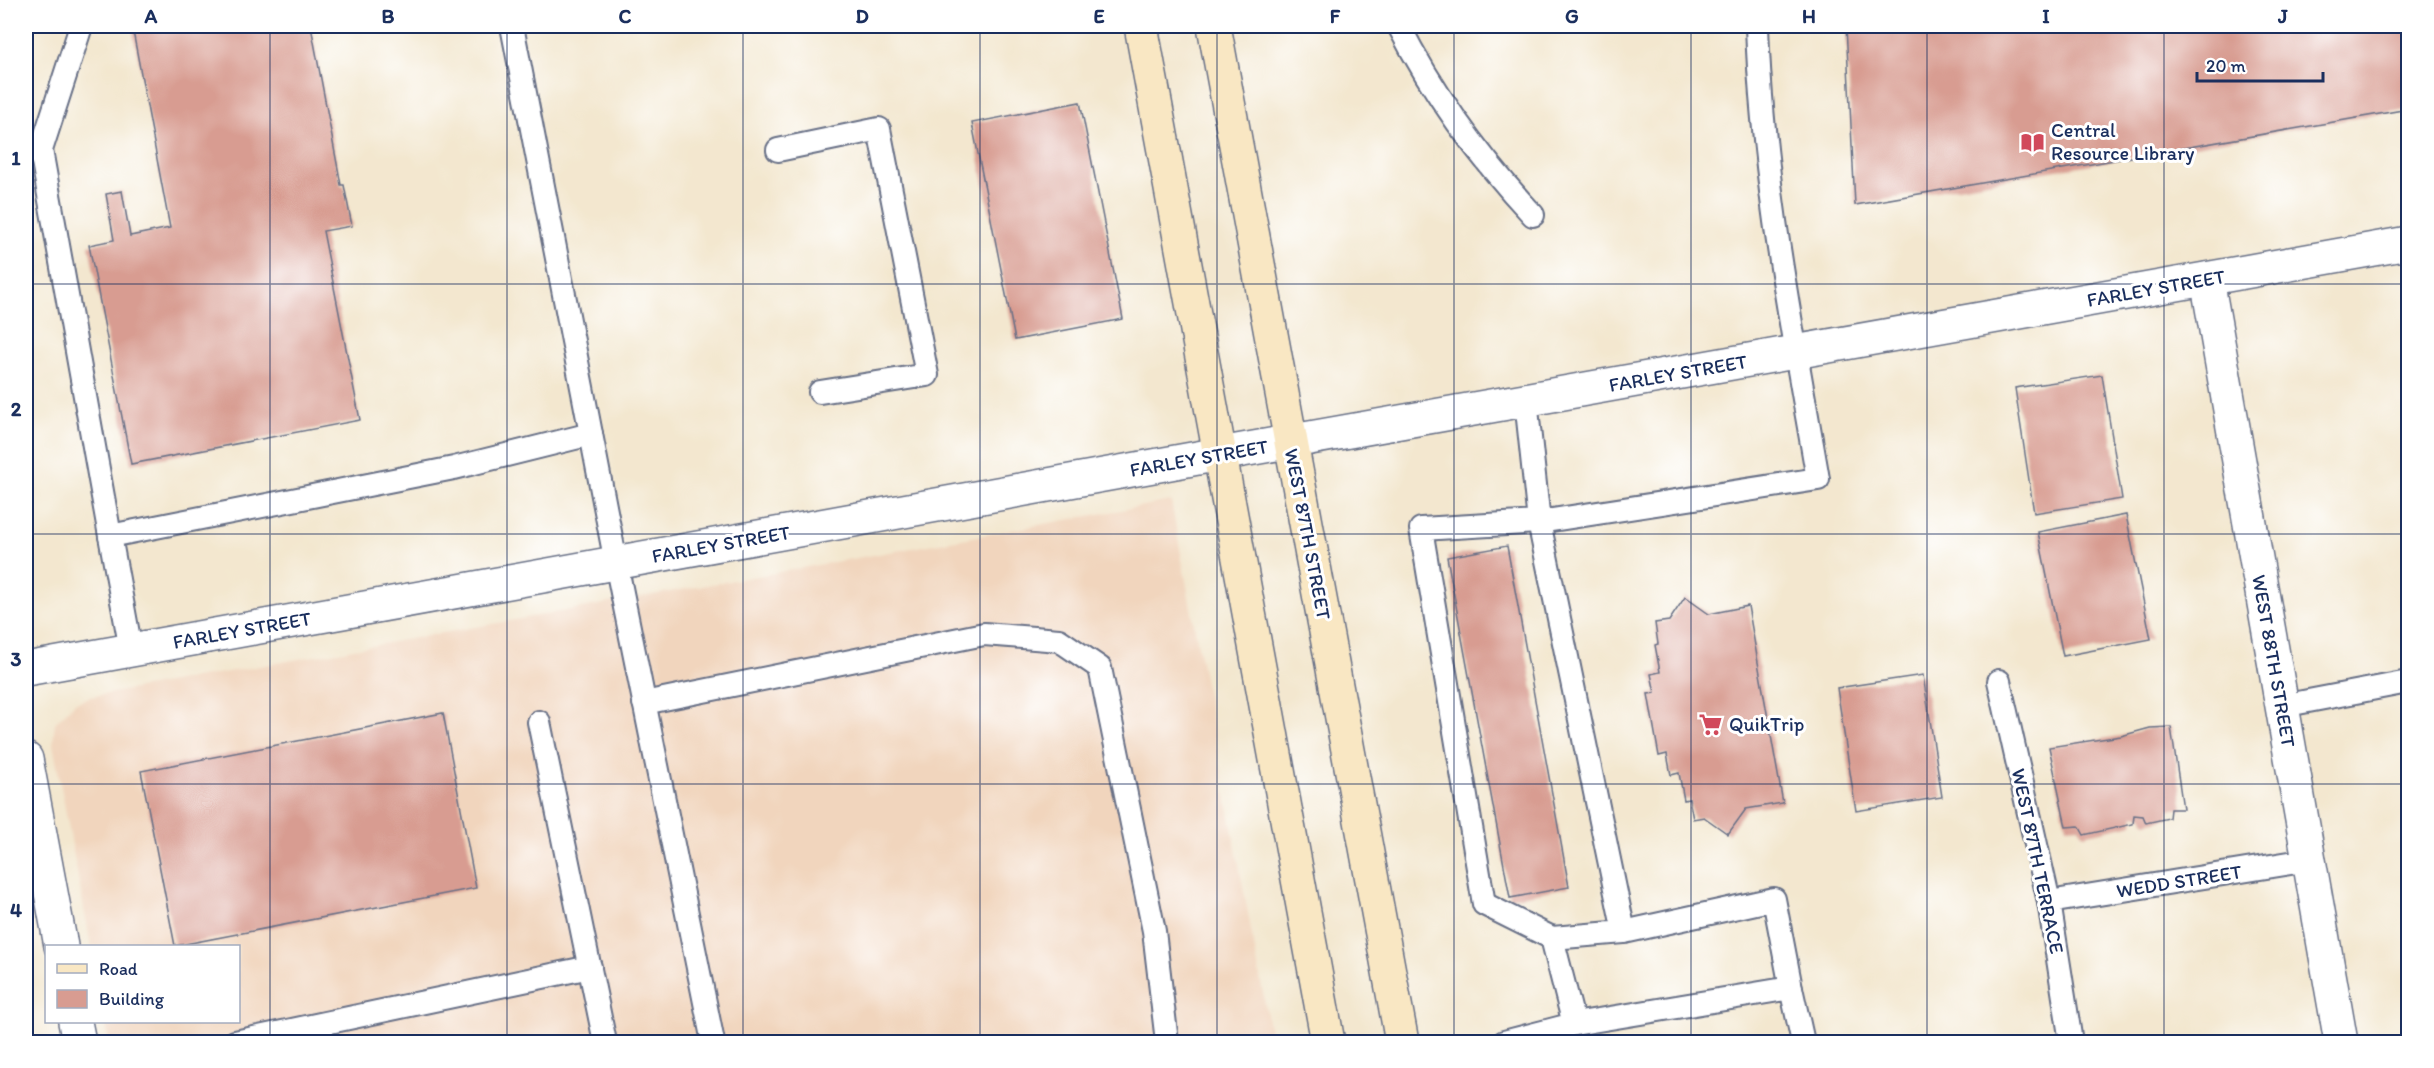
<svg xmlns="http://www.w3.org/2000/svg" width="2434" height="1068" font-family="Itim,sans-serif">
  <rect width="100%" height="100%" fill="#fff"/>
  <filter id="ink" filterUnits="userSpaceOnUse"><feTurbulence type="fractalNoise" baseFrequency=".0167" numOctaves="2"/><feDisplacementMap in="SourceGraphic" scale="12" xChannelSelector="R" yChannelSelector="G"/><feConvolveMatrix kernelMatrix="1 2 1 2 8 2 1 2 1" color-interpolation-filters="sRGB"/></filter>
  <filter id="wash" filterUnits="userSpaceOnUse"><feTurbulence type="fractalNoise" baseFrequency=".008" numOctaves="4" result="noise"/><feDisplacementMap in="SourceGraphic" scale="24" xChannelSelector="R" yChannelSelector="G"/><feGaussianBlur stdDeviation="1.35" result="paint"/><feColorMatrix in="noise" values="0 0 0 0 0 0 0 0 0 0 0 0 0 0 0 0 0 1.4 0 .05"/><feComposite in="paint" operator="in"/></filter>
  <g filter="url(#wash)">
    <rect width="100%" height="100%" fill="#f3e7cf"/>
    <path fill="#f1d5bd" d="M1171,501L1272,1042H109L105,1022H238V946H91L53,744L55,723L75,703L90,697Z"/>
    <g id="blocks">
      <g fill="#d89c91">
        <path d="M132,26H311L341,185H344L352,226L323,231L360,420L131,464L89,245L114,240L106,194L122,191L130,236L170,228Z"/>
        <path d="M1846,26H2408V109L1855,205Z"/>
        <path d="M1080,102L1123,319L1015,340L972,123Z"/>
        <path d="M2102,375L2122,499L2034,513L2015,388Z"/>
        <path d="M2126,515L2151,639L2063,656L2038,532Z"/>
        <path d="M1507,546L1569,887L1510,898L1447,557Z"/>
        <path d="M1685,597L1709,614L1748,606L1783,803L1746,809L1728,834L1704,817L1693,819L1689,799L1684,800L1679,773L1671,775L1667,754L1659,756L1648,694L1655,693L1651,674L1660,672L1655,645L1658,644L1655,623L1669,621Z"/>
        <path d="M1923,675L1942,797L1856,811L1837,688Z"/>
        <path d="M443,713L476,888L175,946L141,771Z"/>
        <path d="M2171,727L2183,809H2170L2169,818L2146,823L2143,816L2134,815L2133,824L2084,835L2079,826L2066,827L2049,747L2121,736L2150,728Z"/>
      </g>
    </g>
  </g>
  <g filter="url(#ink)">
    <use href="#blocks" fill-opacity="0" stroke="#676f86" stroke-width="1.5"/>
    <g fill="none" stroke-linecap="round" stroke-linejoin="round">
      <defs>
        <g id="service">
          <path d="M81,26L41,150L110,536"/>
          <path d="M512,26L616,563L713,1042"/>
          <path d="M1399,26C1434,95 1480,158 1533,215"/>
          <path d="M778,150L879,129L927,375L820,392"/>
          <path d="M131,650L110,536L454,468L591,434"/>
          <path d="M1999,681L2049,902L2071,1042"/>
          <path d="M644,703L984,634L1059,640L1100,668L1154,931L1167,1042"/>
          <path d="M2282,706L2408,682"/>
          <path d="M539,722L605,1042"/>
          <path d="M2049,902L2309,860"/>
          <path d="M1624,932L1774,899L1791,988"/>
          <path d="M1552,938L1624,932L1539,522L1818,479C1792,328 1762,178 1757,26"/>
          <path d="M1574,1024L1791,988L1803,1042"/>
          <path d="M235,1042L590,967"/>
          <path d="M1504,1042L1574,1024L1552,938L1484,904L1421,529L1539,522L1526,400"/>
        </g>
        <g id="minor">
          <path d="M2207,279L2341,1042"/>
          <path d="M26,669L1220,454"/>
          <path d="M26,759L61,946"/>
          <path d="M75,1022L79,1042"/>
        </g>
        <path id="tertiary" d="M1220,454L2408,243"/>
        <g id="secondary">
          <path d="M1141,26L1328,1042"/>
          <path d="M1214,26L1402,1042"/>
        </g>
      </defs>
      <use href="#service" stroke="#676f86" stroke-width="26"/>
      <use href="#minor" stroke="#676f86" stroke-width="36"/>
      <use href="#tertiary" stroke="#676f86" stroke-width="36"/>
      <use href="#secondary" stroke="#676f86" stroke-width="36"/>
      <use href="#service" stroke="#fff" stroke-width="22"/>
      <use href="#minor" stroke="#fff" stroke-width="33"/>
      <use href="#tertiary" stroke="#fff" stroke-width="33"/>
      <use href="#secondary" stroke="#f9e7c3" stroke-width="33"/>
    </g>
  </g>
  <path fill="none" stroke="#1b2f5e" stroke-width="1.5" stroke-opacity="0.55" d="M270,26V1042M507,26V1042M743,26V1042M980,26V1042M1217,26V1042M1454,26V1042M1691,26V1042M1927,26V1042M2164,26V1042M26,284H2408M26,534H2408M26,784H2408"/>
  <defs>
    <symbol id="library-bare" viewBox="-9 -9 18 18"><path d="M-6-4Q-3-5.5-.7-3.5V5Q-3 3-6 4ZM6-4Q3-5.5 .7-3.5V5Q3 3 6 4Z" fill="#d1495b" stroke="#fff" stroke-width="2.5" paint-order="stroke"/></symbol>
    <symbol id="supermarket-bare" viewBox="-9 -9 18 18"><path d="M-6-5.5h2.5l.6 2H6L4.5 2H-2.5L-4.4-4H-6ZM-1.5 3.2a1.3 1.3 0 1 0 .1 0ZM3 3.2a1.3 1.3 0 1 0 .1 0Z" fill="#d1495b" stroke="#fff" stroke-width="2.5" paint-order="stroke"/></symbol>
  </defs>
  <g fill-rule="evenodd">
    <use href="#library-bare" x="2016" y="126" width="33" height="33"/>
    <use href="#supermarket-bare" x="1694" y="708" width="33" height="33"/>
  </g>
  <g text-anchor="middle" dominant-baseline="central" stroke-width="6" stroke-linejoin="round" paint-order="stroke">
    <g font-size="20" fill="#1b2f5e" stroke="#fff" text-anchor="start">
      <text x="2051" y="130">Central<tspan x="2051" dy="23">Resource Library</tspan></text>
      <text x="1729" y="724">QuikTrip</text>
    </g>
    <g font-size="20" fill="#1b2f5e" stroke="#fff">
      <text transform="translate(2156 288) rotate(-10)">FARLEY STREET</text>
      <text transform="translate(1678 373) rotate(-10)">FARLEY STREET</text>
      <text transform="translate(1199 458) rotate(-10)">FARLEY STREET</text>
      <text transform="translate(1308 534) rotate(79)">WEST 87TH STREET</text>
      <text transform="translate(721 544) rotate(-10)">FARLEY STREET</text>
      <text transform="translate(242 630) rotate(-10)">FARLEY STREET</text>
      <text transform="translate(2274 661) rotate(80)">WEST 88TH STREET</text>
      <text transform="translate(2038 861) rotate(78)">WEST 87TH TERRACE</text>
      <text transform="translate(2179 881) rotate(-9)">WEDD STREET</text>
    </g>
  </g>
  <rect width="2434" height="1068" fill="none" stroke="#fff" stroke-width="66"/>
  <rect x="45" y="945" width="195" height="78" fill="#ffffff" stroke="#a4acbf" stroke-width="1.5"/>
  <rect x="57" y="964" width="30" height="9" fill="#f9e7c3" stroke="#a4acbf" stroke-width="1.5"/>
  <text x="99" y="975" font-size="18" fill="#1b2f5e">Road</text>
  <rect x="57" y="990" width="30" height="18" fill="#d89c91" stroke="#a4acbf" stroke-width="1.5"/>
  <text x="99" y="1005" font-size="18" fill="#1b2f5e">Building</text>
  <path d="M2197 72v9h126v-9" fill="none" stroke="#1b2f5e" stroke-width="3"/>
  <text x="2206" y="72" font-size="18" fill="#1b2f5e" stroke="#ffffff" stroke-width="4.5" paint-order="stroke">20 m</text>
  <rect x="33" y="33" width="2368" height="1002" fill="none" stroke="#1b2f5e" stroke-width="2"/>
  <g font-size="20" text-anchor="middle" font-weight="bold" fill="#1b2f5e">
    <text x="151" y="23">A</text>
    <text x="388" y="23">B</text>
    <text x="625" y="23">C</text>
    <text x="862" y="23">D</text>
    <text x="1099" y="23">E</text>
    <text x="1335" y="23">F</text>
    <text x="1572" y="23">G</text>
    <text x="1809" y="23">H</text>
    <text x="2046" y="23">I</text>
    <text x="2283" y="23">J</text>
    <text x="16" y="165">1</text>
    <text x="16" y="416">2</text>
    <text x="16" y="666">3</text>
    <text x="16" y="917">4</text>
  </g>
</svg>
